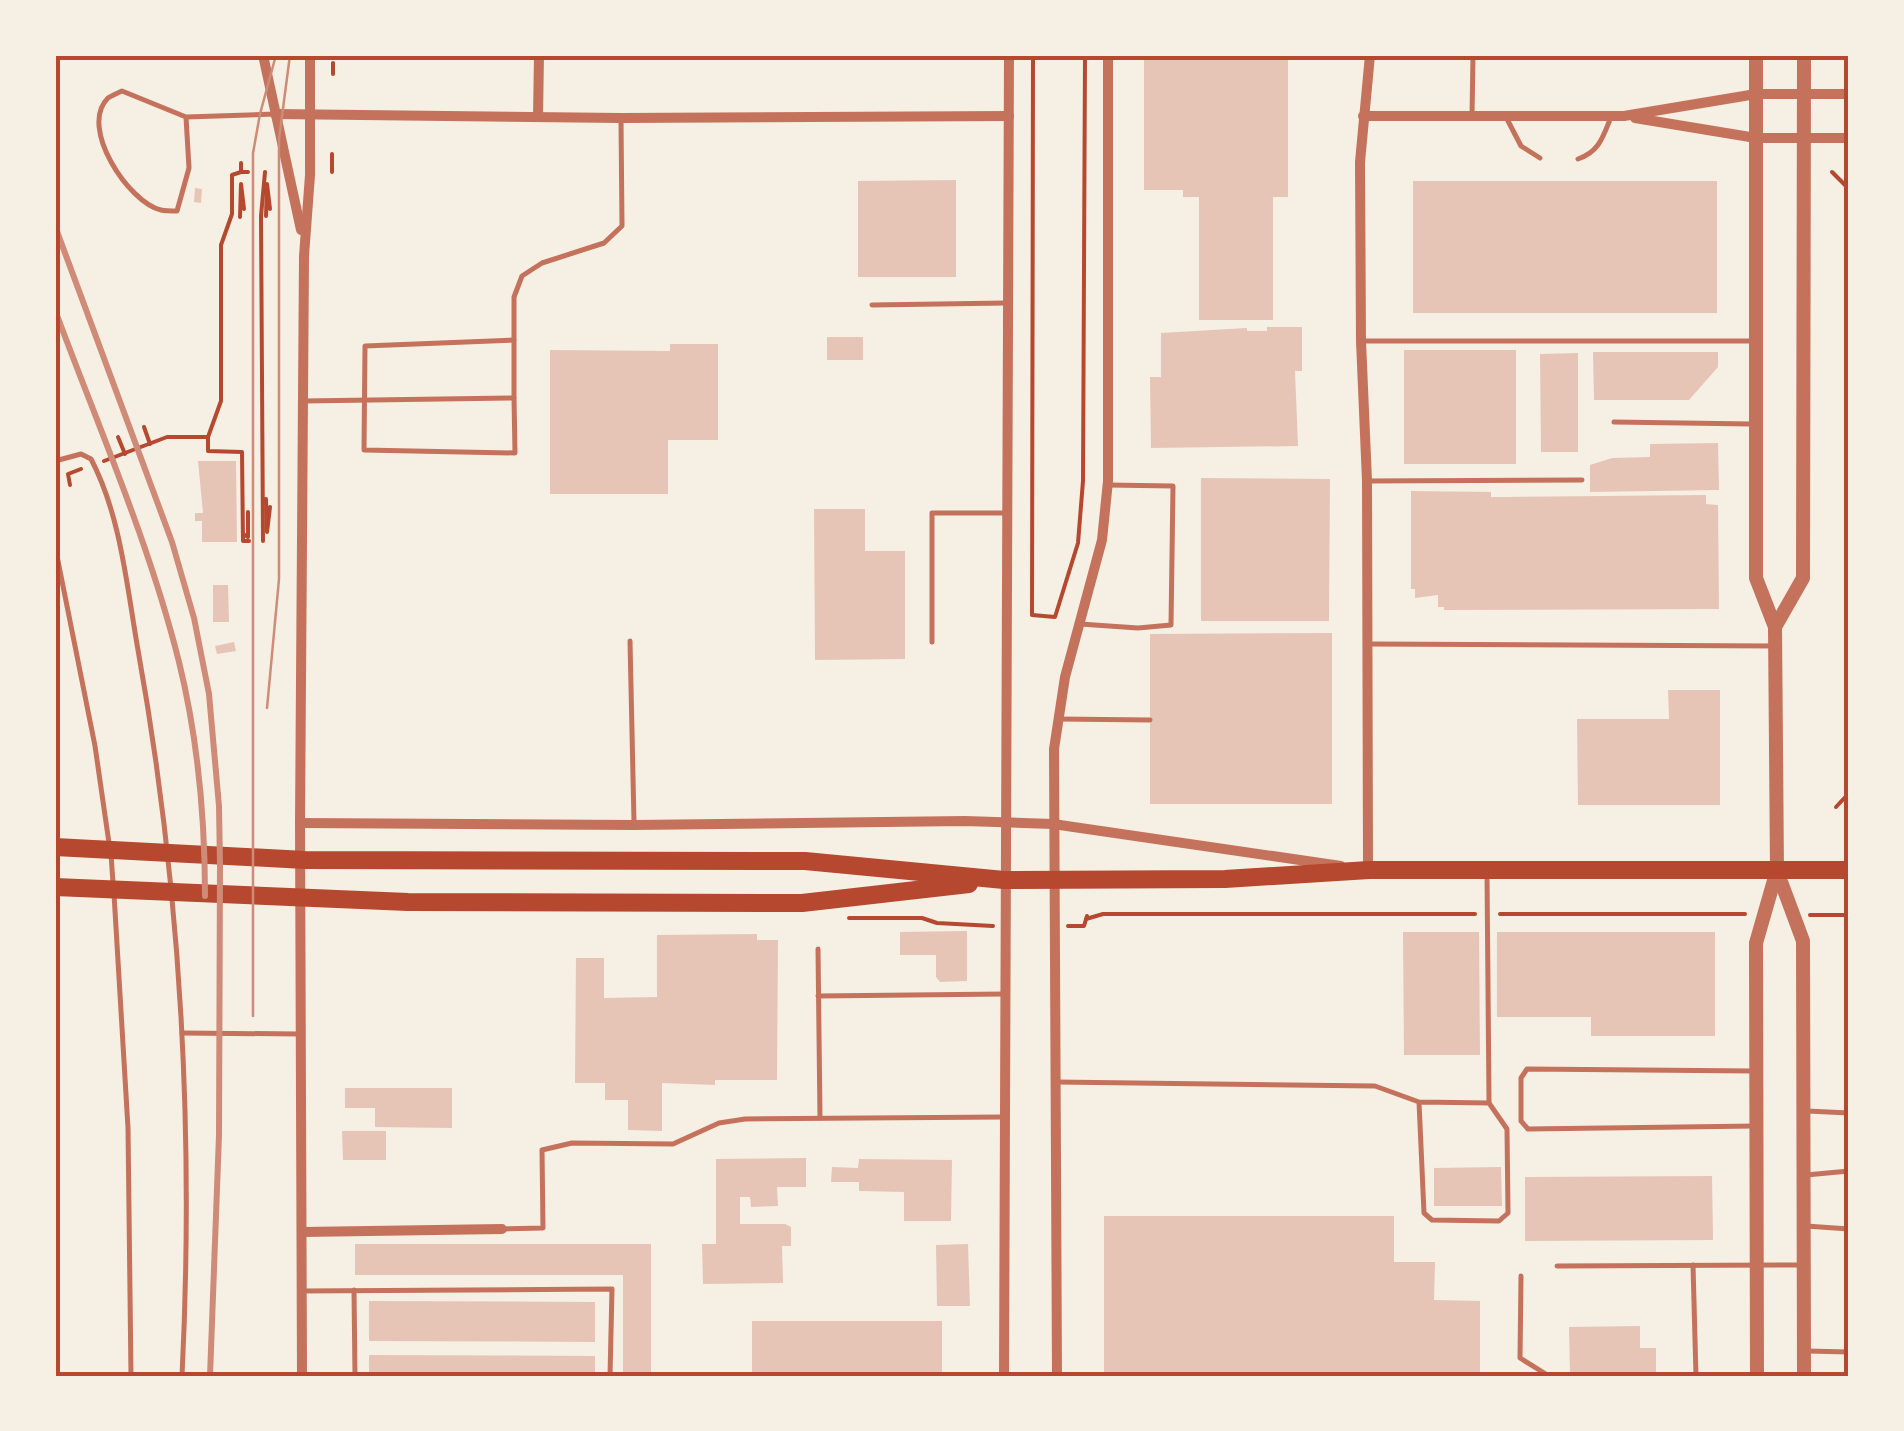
<svg xmlns="http://www.w3.org/2000/svg" width="1904" height="1431" font-family="'Times New Roman',serif">
  <rect width="100%" height="100%" fill="#f6efe4"/>
  <g fill="#e6c5b7">
    <path d="M1144,55H1288V197H1273V320H1199V197H1183V190H1144Z"/>
    <path d="M956,180V277H858V181Z"/>
    <rect x="1413" y="181" width="304" height="132"/>
    <path d="M195,188L202,189L201,203L194,202Z"/>
    <path d="M1267,327H1302V371H1295L1298,446L1151,448L1150,377H1161V333L1247,328V331H1267Z"/>
    <rect x="827" y="337" width="36" height="23"/>
    <path d="M670,344H718V440H668V494H550V350L670,351Z"/>
    <rect x="1404" y="350" width="112" height="114"/>
    <path d="M1593,352H1718V367L1689,400H1594Z"/>
    <path d="M1578,353V452H1541L1540,354Z"/>
    <path d="M1718,443L1719,490L1590,492V465L1612,458L1650,457V444Z"/>
    <path d="M198,461H236L237,542H202V521H195V513H203Z"/>
    <path d="M1201,478L1330,479L1329,621H1201Z"/>
    <path d="M1411,491L1491,492V497H1506L1706,495V504L1718,505L1719,609L1444,610V607H1438V595L1415,598V589H1411Z"/>
    <path d="M814,509H865V551H905V659L815,660Z"/>
    <path d="M213,585H228L229,622H213Z"/>
    <path d="M1332,633V804H1150V634Z"/>
    <path d="M234,642L236,651L217,654L215,646Z"/>
    <path d="M1668,690H1720V805H1578L1577,719H1669Z"/>
    <path d="M967,931V981L940,982L936,977V955H900V932Z"/>
    <path d="M1403,932H1479L1480,1055H1404Z"/>
    <path d="M1497,932H1715V1036H1591V1017H1497Z"/>
    <path d="M757,934V940H778L777,1080H715V1085L662,1083V1131L628,1130V1100H605V1083H575L576,958H604V998L657,997V935Z"/>
    <path d="M345,1088H452V1128L375,1127V1108H345Z"/>
    <path d="M342,1131H386V1160H343Z"/>
    <path d="M806,1158V1187H777L778,1206L751,1207L750,1197H740V1224H785L791,1227V1246H782L783,1283L703,1284L702,1244H716V1159Z"/>
    <path d="M859,1159L952,1160L951,1221H904V1192L859,1191V1182H831L832,1167L858,1168Z"/>
    <path d="M1501,1167L1502,1206H1434V1168Z"/>
    <path d="M1712,1176L1713,1240L1525,1241V1177Z"/>
    <path d="M1104,1216H1394V1262H1435L1434,1300L1480,1301V1376H1104Z"/>
    <path d="M355,1244H651V1376H623V1275H355Z"/>
    <path d="M968,1244L970,1306H937L936,1245Z"/>
    <path d="M369,1301L595,1302V1342L369,1341Z"/>
    <rect x="752" y="1321" width="190" height="55"/>
    <path d="M1640,1326V1348H1656V1372L1570,1374L1569,1327Z"/>
    <path d="M369,1355L595,1356V1376H369Z"/>
  </g>
  <g fill="none" stroke-linecap="round" stroke-linejoin="round">
    <g stroke="#b5482f" stroke-width="4">
      <path d="M1033,55L1032,615L1055,617L1078,543L1083,481L1085,55"/>
      <path d="M333,74V63"/>
      <path d="M241,163V172H248"/>
      <path d="M332,172V154"/>
      <path d="M1832,172L1849,189"/>
      <path d="M266,216L267,184L270,209"/>
      <path d="M240,217L241,184L244,209"/>
      <path d="M144,427L150,444"/>
      <path d="M118,437L125,454"/>
      <path d="M208,437L221,401V245L232,214V175L241,172"/>
      <path d="M104,461L167,437H208V451L242,452L243,541H249"/>
      <path d="M70,485L68,474L81,469"/>
      <path d="M263,499H266L267,532L270,507"/>
      <path d="M245,535L248,537V512"/>
      <path d="M263,541L261,216L265,172"/>
      <path d="M1836,807L1849,793"/>
      <path d="M1500,914H1745"/>
      <path d="M1810,915H1849"/>
      <path d="M849,918H922L937,923L993,926"/>
      <path d="M1086,919L1103,914H1475"/>
      <path d="M1068,926H1084L1087,916"/>
    </g>
    <g stroke="#c5725c" stroke-width="5">
      <path d="M1472,116L1473,55"/>
      <path d="M186,117L189,168L177,211C172,211 166,211 161,210C129,203 78,127 108,98C112,95 118,93 122,91L186,117L275,114"/>
      <path d="M1507,119L1521,146L1540,158"/>
      <path d="M1578,159C1599,152 1603,137 1611,117"/>
      <path d="M872,305L1006,303"/>
      <path d="M514,340L365,346L364,450L515,453L514,398"/>
      <path d="M1364,341H1753"/>
      <path d="M303,401L514,398V297L522,276L542,263L604,243L622,226L621,121"/>
      <path d="M1614,422L1751,424"/>
      <path d="M55,461L81,454L91,459C121,516 127,588 138,650C181,889 194,1134 182,1376"/>
      <path d="M1367,481L1582,480"/>
      <path d="M55,546L95,746L109,843"/>
      <path d="M1080,624L1138,628L1171,625L1173,486L1107,485"/>
      <path d="M630,641L634,822"/>
      <path d="M932,642V513H1006"/>
      <path d="M1368,644L1775,646"/>
      <path d="M1058,719L1150,720"/>
      <path d="M111,854L113,883"/>
      <path d="M1487,873L1489,1102"/>
      <path d="M114,894L128,1128L131,1376"/>
      <path d="M818,949L820,1118"/>
      <path d="M818,996L1004,994"/>
      <path d="M182,1033L299,1034"/>
      <path d="M1754,1071L1527,1069L1521,1078V1121L1528,1129L1756,1126"/>
      <path d="M1056,1082L1375,1086L1419,1102L1489,1103L1507,1129L1508,1213L1499,1221L1432,1220L1424,1213L1419,1102"/>
      <path d="M1807,1111L1849,1113"/>
      <path d="M1806,1175L1849,1171"/>
      <path d="M1806,1226L1849,1229"/>
      <path d="M502,1229L543,1228L542,1150L572,1143L673,1144L719,1123L745,1119L1003,1117"/>
      <path d="M1693,1265L1696,1376"/>
      <path d="M1557,1266L1803,1265"/>
      <path d="M1521,1276L1520,1358L1549,1376"/>
      <path d="M354,1290L355,1376"/>
      <path d="M302,1291L612,1289L610,1376"/>
      <path d="M1807,1351L1849,1352"/>
    </g>
    <g stroke="#c5725c" stroke-width="10">
      <path d="M263,55L301,230"/>
      <path d="M275,114L621,118L1009,116"/>
      <path d="M1363,116H1624L1756,94H1849"/>
      <path d="M538,117L539,55"/>
      <path d="M1635,118L1756,138H1849"/>
      <path d="M300,823L634,825L965,821L1053,824L1341,866"/>
      <path d="M1368,870L1367,481L1361,341L1360,162L1370,55"/>
      <path d="M302,1232L502,1229"/>
      <path d="M302,1376L300,823L304,256L310,175V55"/>
      <path d="M1004,1376L1009,55"/>
      <path d="M1057,1376L1054,749L1065,677L1102,540L1108,481V55"/>
    </g>
    <g stroke="#c5725c" stroke-width="14">
      <path d="M1756,55V578L1775,627L1777,870L1756,943L1757,1376"/>
      <path d="M1775,627L1803,578L1804,55"/>
      <path d="M1777,871L1803,941L1804,1376"/>
    </g>
    <g stroke="#b5482f" stroke-width="18">
      <path d="M55,847L305,860L805,861L1004,880L1225,879L1369,870H1849"/>
      <path d="M55,887L408,902L802,903L969,884"/>
    </g>
    <g stroke="#cf8b77" stroke-width="2.5">
      <path d="M267,708L279,579V139L290,55"/>
      <path d="M253,1016V153L260,114L276,55"/>
    </g>
    <g stroke="#cf8b77" stroke-width="6">
      <path d="M55,226L172,542L194,618L209,694L219,806L220,866L219,1135L210,1376"/>
      <path d="M55,310C98,426 149,542 179,662C198,739 205,818 205,896"/>
    </g>
  </g>
  <rect width="1904" height="1431" fill="none" stroke="#f6efe4" stroke-width="115"/>
  <rect x="58" y="58" width="1788" height="1316" fill="none" stroke="#b5482f" stroke-width="4"/>
</svg>
